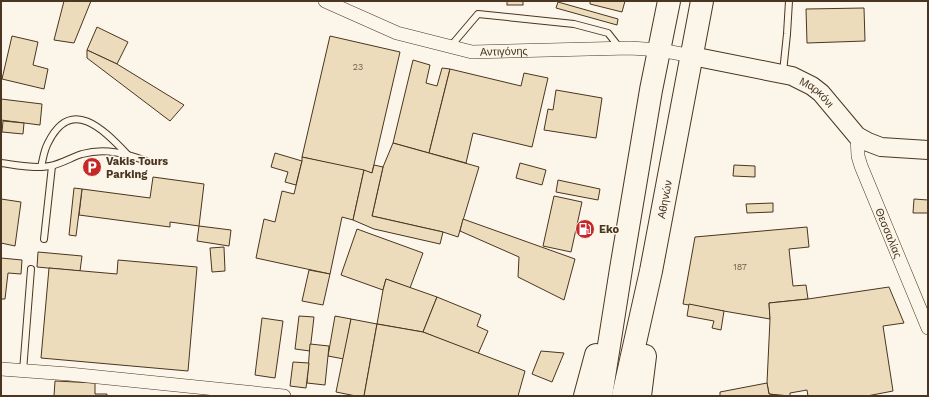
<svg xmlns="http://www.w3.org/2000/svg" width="929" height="397" font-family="'Work Sans',sans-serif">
  <rect width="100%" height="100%" fill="#fbf6e9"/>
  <g fill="#ecdcbc" stroke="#4a3520">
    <path d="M64,1H91L74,43L54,40Z"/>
    <rect x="507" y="1" width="16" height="4"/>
    <path d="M590,1H625L622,12L590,4Z"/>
    <path d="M558,2L618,19L617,25L556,8Z"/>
    <path d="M864,8L865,41L807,43L806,9Z"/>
    <path d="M97,27L128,42L117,64L87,50Z"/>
    <path d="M12,36L38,42L33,65L48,69L44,89L2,79Z"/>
    <path d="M330,36L400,52L372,173L302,157Z"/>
    <path d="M87,50L117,64L184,105L170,121L87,58Z"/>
    <path d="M413,60L430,65L426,83L437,86L442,68L450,69L429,153L393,143Z"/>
    <path d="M450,69L521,86L524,73L548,78L532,147L473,133L466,163L429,153Z"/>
    <path d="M556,90L602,98L596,138L544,130L548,109L553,110Z"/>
    <path d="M1,99L42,104L40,125L1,120Z"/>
    <path d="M3,121L24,123L23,134L2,132Z"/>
    <path d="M393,143L479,167L458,237L443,232L372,216L383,167Z"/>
    <path d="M275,153L302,161L296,185L285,182L288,172L271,167Z"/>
    <path d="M302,157L364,170L353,220L342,217L330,274L256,258L264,219L275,222L282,191L294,194L302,161Z"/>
    <path d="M520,163L546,170L542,185L516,178Z"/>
    <path d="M374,165L383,167L372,216L443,232L440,244L374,229L353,220L364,170L372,173Z"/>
    <path d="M734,165L755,166V177L733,176Z"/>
    <path d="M153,177L204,184L199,226L170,222V227L79,215L82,189L150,198Z"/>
    <path d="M558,180L600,189L598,200L556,192Z"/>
    <path d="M74,188L82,189L76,236L69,235Z"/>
    <path d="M554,196L582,202L571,252L543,246Z"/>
    <path d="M1,199L21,202L15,246L1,243Z"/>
    <path d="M914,199L928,200V213H913Z"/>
    <path d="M773,203V212L747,213L746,204Z"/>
    <path d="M463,219L575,259L564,300L518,277L519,257L460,231Z"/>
    <path d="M199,226L231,230L229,246L197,241Z"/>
    <path d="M807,227L809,247L789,249L793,286L806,285L808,299L769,303L770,319L683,304L695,237Z"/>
    <path d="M357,229L423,253L410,288L386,279L383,290L341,275Z"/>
    <path d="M224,247L225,271L212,272L210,248Z"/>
    <path d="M38,252L82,256L80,271L37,267Z"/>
    <path d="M1,258L22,260L21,274L8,273L5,299H1Z"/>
    <path d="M118,260L197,267L188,371L41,358L49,268L117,274Z"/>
    <path d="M309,270L330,274L323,305L302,301Z"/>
    <path d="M386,279L437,297L423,332L377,324L383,290Z"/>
    <path d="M889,287L904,323L883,326L893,391L867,396H808L807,390L790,393V396L769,394L767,383L770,319L769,303L808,299Z"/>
    <path d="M437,297L481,315L477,326L488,331L478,354L423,332Z"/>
    <path d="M689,304L724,311L721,330L712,328L714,321L687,316Z"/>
    <path d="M299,316L314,317L310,351L295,349Z"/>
    <path d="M335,316L351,319L344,359L328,356Z"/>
    <path d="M262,318L283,321L275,378L255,375Z"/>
    <path d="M351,319L377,324L364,396H356L336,392Z"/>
    <path d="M377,324L423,332L525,371L518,396H364Z"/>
    <path d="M310,344L329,346L325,385L307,383Z"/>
    <path d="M541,351L564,353L552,382L532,374Z"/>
    <path d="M293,362L309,363L306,388L290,386Z"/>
    <path d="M55,381L95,383V394H107V396H54Z"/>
    <path d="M767,383L769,394L782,396H720V392Z"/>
  </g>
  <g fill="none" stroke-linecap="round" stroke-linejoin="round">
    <defs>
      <g id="lane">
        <path d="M450,47L478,14L574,24L608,33L619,47"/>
        <path d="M783,72L787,34L789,1"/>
        <path d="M1,163C17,165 34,169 50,166C61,164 72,157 82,154C105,148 125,153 146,161"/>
        <path d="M41,167C43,159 44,150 48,143C71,96 103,129 127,154"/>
        <path d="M44,239L52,166"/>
        <path d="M23,371L31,269"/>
      </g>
      <g id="street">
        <path id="s1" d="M325,1L397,33L472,52L630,48L660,50L692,56"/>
        <path id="s2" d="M857,136L858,156L861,166L928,328"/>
        <path d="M1,369L69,374L284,396"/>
      </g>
      <g id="secondary">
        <path id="s3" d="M692,56L792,76L812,86L821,93L852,130L857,136L868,142L881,147L928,150"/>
      </g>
      <g id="highway">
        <path d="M585,396L596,355"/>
        <path d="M601,396L621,269L651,90L669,1"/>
        <path id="s4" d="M623,396L651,271L702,1"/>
        <path d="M640,396L645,356"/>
      </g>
    </defs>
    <use href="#lane" stroke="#4a3520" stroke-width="8"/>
    <use href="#street" stroke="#4a3520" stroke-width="14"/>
    <use href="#secondary" stroke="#4a3520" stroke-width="20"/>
    <use href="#highway" stroke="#4a3520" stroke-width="24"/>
    <use href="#lane" stroke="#fbf6e9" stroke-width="6"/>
    <use href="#street" stroke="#fbf6e9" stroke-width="13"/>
    <use href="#secondary" stroke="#fbf6e9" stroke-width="18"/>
    <use href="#highway" stroke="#fbf6e9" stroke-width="22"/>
  </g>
  <defs>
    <symbol id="parking-disc" viewBox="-11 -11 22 22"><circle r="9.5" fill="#c62828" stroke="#fbf6e9"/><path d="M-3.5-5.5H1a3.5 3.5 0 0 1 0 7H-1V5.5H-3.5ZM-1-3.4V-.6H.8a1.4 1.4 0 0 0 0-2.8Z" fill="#fff"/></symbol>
    <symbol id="fuel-disc" viewBox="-11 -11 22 22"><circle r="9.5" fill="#c62828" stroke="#fbf6e9"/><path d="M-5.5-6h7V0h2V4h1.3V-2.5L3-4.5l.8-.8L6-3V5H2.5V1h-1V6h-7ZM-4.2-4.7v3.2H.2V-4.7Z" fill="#fff"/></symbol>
  </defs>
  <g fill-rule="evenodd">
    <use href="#parking-disc" x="81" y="156" width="22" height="22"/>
    <use href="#fuel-disc" x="574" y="218" width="22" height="22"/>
  </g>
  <g text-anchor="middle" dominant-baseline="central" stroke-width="3" stroke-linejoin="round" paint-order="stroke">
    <g font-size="9" fill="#725f47">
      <text x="358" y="67">23</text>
      <text x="740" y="267">187</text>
    </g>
    <g font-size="11" fill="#4a3520" stroke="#fbf6e9">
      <text stroke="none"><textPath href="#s1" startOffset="188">Αντιγόνης</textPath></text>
      <text stroke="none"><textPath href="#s3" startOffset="132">Μαρκόνι</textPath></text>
      <text stroke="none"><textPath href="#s4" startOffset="201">Αθηνών</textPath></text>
      <text stroke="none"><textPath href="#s2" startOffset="103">Θεσσαλίας</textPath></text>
    </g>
    <g font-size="11" font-weight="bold" fill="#4a3520" stroke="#fbf6e9" text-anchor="start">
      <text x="106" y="161">Vakis Tours<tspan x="106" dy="13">Parking</tspan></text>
      <text x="599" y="229">Eko</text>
    </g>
  </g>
  <rect width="929" height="397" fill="none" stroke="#4a3520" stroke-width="4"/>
</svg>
